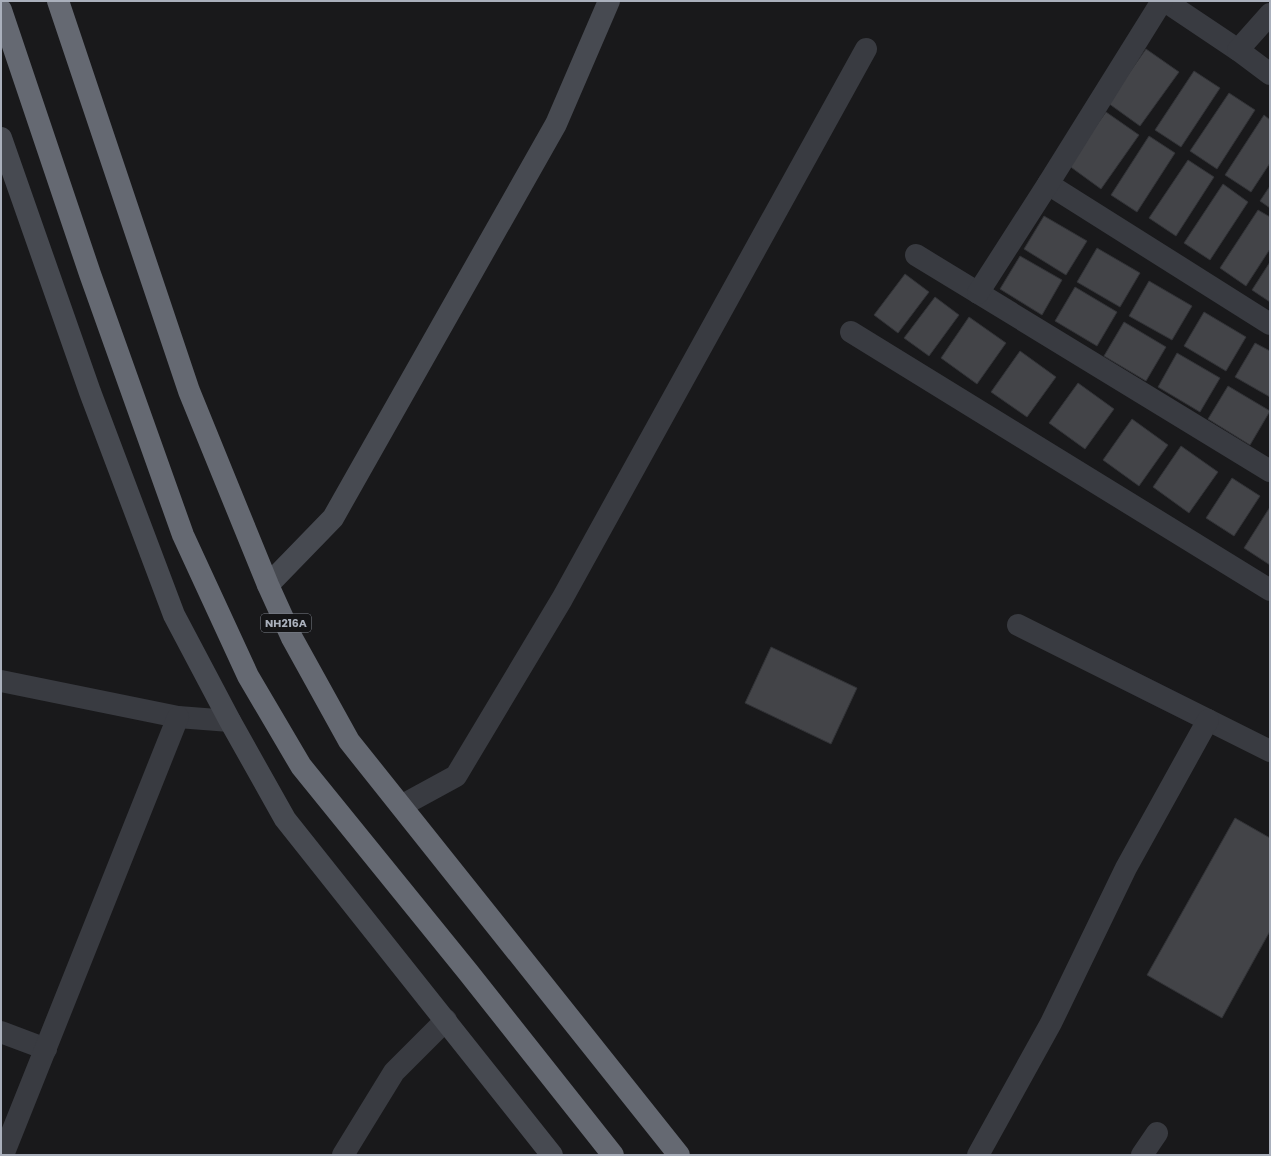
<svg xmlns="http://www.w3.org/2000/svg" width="1271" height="1156" font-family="Poppins,sans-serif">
  <rect width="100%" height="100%" fill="#19191b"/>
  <g fill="#434448" stroke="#323337">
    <path d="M1146,49L1179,72L1140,126L1108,103Z"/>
    <path d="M1194,71L1220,88L1181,147L1155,130Z"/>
    <path d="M1229,93L1255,110L1217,169L1190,151Z"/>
    <path d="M1106,112L1139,135L1101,189L1068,165Z"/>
    <path d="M1264,115L1270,120V163L1251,192L1225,175Z"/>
    <path d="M1149,136L1175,153L1137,212L1111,195Z"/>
    <path d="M1188,160L1214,177L1176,236L1149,218Z"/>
    <path d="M1223,184L1248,202L1210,260L1184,243Z"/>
    <path d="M1270,186V208L1260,201Z"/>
    <path d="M1258,210L1270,217V249L1246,286L1220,268Z"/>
    <path d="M1044,216L1087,241L1066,275L1024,249Z"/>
    <path d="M1097,248L1140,273L1120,307L1077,282Z"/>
    <path d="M1020,256L1062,280L1042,315L1000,289Z"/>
    <path d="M1270,262V302L1252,290Z"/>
    <path d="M905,274L929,292L898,333L874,315Z"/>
    <path d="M1149,281L1192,306L1172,340L1129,316Z"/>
    <path d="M1075,287L1117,312L1097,346L1055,321Z"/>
    <path d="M935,297L959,315L929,356L904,338Z"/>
    <path d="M1204,312L1246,337L1226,371L1184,346Z"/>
    <path d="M969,317L1006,343L977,384L941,358Z"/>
    <path d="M1124,322L1166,347L1146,381L1104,356Z"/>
    <path d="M1255,343L1270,351V397L1235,377Z"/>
    <path d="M1020,351L1056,377L1027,417L991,392Z"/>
    <path d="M1177,353L1220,378L1200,412L1158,387Z"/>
    <path d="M1078,383L1114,409L1085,449L1049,423Z"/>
    <path d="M1228,386L1270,411L1250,445L1208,419Z"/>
    <path d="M1132,419L1168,445L1139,486L1103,460Z"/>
    <path d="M1181,446L1218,472L1189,513L1153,487Z"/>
    <path d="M1232,478L1260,496L1234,536L1206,518Z"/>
    <path d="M1270,507V565L1244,548Z"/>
    <path d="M771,647L857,688L831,744L745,703Z"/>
    <path d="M1235,818L1270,838V931L1222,1018L1147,975Z"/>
  </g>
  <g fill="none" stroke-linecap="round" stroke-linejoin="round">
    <g stroke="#393b41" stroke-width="22">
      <path d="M1165,1L1238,50"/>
      <path d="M1270,14L1238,50L1270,74"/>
      <path d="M1048,184L1270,324"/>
      <path d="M916,255L1270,471"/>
      <path d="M978,293L1048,184L1162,1"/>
      <path d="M851,332L1270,590"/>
      <path d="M1018,625L1270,751"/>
      <path d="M1,681L178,717L230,721"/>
      <path d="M401,806L456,776L562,599L866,49"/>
      <path d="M1,1032L46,1049"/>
      <path d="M3,1155L178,717"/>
      <path d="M343,1155L394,1072L446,1020"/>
      <path d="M978,1155L1051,1023L1126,868L1208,720"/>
      <path d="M1142,1155L1157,1133"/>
    </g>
    <g stroke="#474a51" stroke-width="22">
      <path d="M1,138L90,392L174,615L230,721L285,819L552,1155"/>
      <path d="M268,585L333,518L556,124L609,1"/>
    </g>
    <g stroke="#656972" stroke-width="22">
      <path d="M58,1L189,391L268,585L292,638L349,741L679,1155"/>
      <path d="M1,10L90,274L183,535L248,676L301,766L468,972L613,1155"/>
    </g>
  </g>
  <g text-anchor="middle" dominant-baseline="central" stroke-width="3.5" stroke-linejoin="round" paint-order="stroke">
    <rect fill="#141416" stroke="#7d818a" stroke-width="1" x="261" y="614" width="50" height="18" rx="3"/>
    <g font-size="11" font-weight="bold" fill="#aab0bc">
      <text x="286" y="623">NH216A</text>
    </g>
  </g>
  <rect width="1271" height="1156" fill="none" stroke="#aab0bc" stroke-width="4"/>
</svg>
